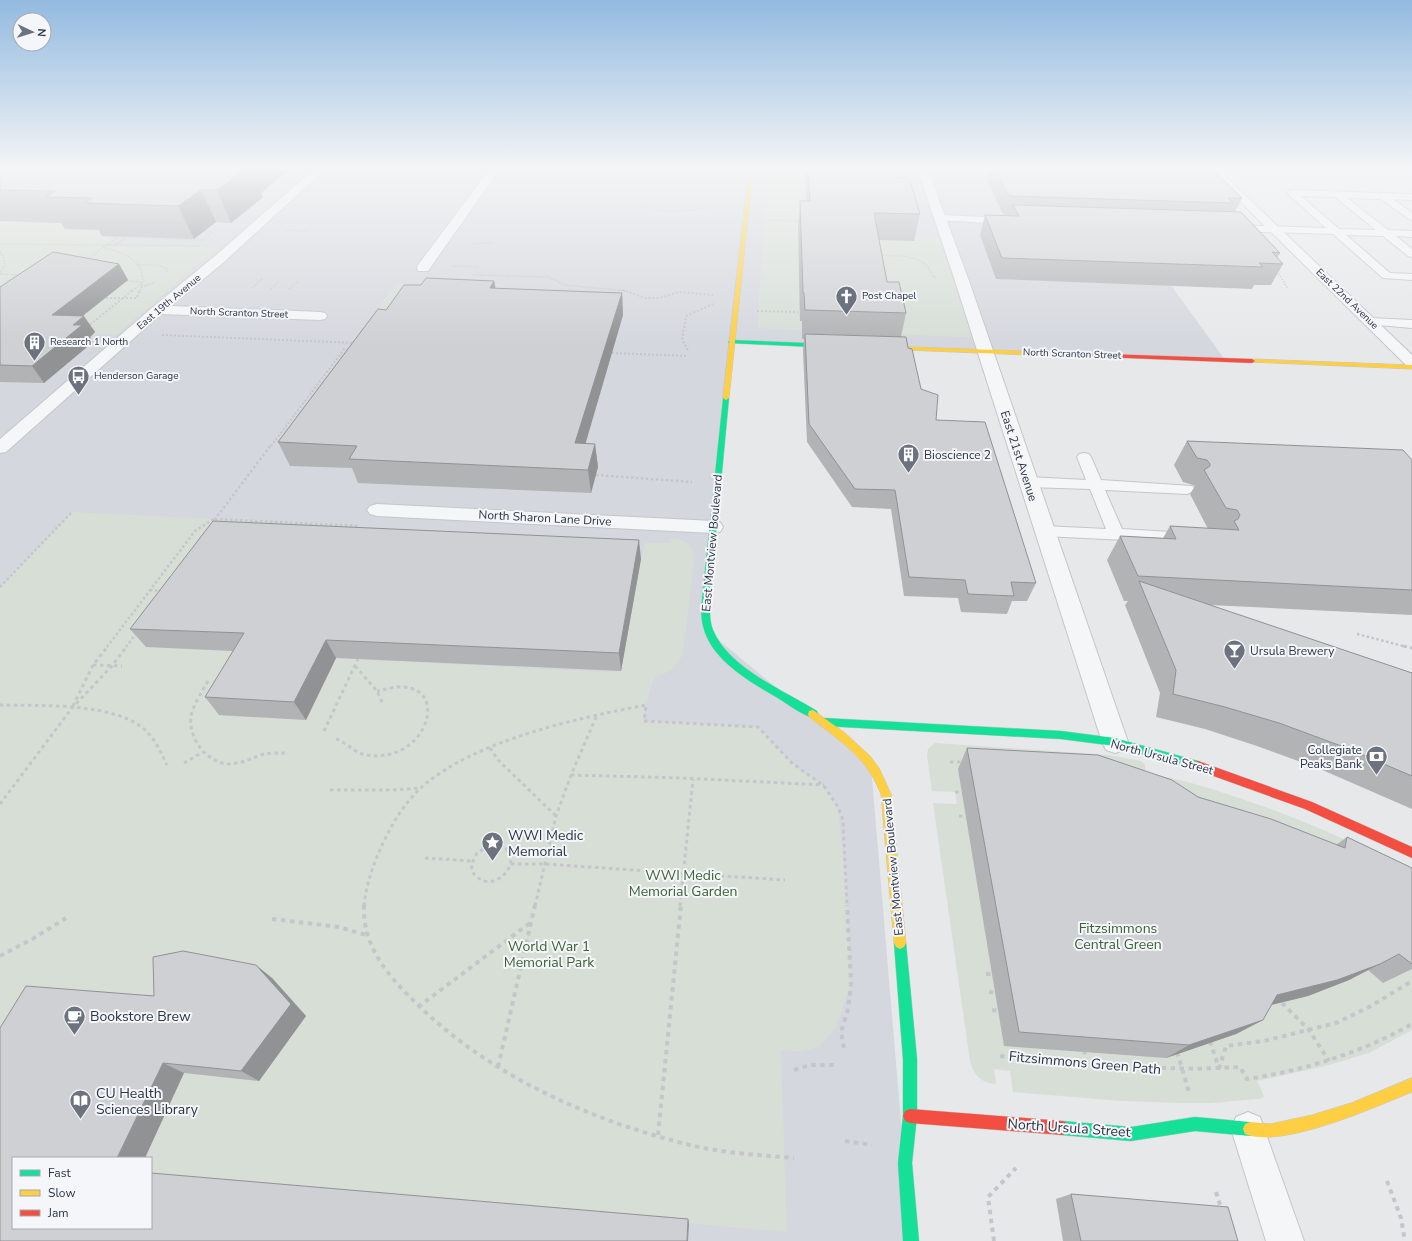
<svg xmlns="http://www.w3.org/2000/svg" width="1412" height="1241" font-family="'Nunito Sans',sans-serif">
  <rect width="100%" height="100%" fill="#e6e8ea"/>
  <path fill="#d4d7dd" fill-rule="evenodd" d="M0,170H1088L1225,360L732,342L709,632L871,766L911,1241H0ZM13,1158H151V1228H13Z"/>
  <g fill="#d6ded6">
    <path d="M768,170H805L806,192L870,239L914,241V237L947,238L980,338L758,328V311Z"/>
    <path d="M824,170H923L933,200L878,197Z"/>
    <path d="M0,221L74,224L65,229L110,231L103,236L112,237L100,246H219L116,335L30,330L0,311Z"/>
    <path d="M396,284L436,285L400,316L373,315Z"/>
    <path d="M72,512L215,519L239,522L240,523L161,648L240,651L219,715L306,720L336,658L605,672L621,671L641,559L645,543H670L671,538C689,540 694,545 694,563L683,655L672,670L654,678L646,705L644,721L758,727L792,763L824,786L838,807L846,889L851,984L836,1028L820,1046L803,1052L781,1050L787,1232L151,1177V1158H145L184,1073L306,1016L271,978L213,1010L0,1084V588Z"/>
    <path d="M935,743L1108,755L1141,761L1145,765V771L1147,774C1179,778 1209,788 1239,798C1299,818 1357,843 1412,874V1030L1369,1053L1325,1066L1257,1081L1264,1096L1263,1098L1258,1099L1211,1103H1182L1122,1101L1013,1092L1010,1071L994,1069L996,1084C981,1083 974,1075 970,1061L933,803L957,804L955,792L932,791L927,755L928,749Z"/>
  </g>
  <g fill="none" stroke-linecap="round" stroke-linejoin="round">
    <defs>
      <g id="lane">
        <path d="M1292,190L1412,194V200L1393,199L1412,213V220L1409,219L1381,199L1347,198L1388,230L1412,231V237L1396,236L1412,249V257L1408,256L1383,236L1346,235L1390,273L1412,274V280L1383,278L1333,234L1233,231L1228,228L1233,225L1326,228L1289,195L1287,193L1289,191ZM1301,196L1335,197L1376,230L1339,229Z"/>
        <path d="M939,215L1008,218L1013,221L1008,224L936,220L934,218L936,216Z"/>
        <path d="M1371,318L1412,320V328L1367,324L1365,322L1367,320Z"/>
        <path d="M1084,453L1089,454L1091,457L1101,480L1192,486L1195,489L1192,492L1187,494L1105,490L1122,529L1187,533L1193,534L1195,538L1193,542L1187,543L1044,536L1038,535L1036,531L1038,527L1044,526L1106,529L1090,489L1028,487L1023,485L1020,482L1023,479L1028,477L1086,480L1077,457L1079,454Z"/>
      </g>
      <g id="street">
        <path d="M313,170H324L224,262L171,306L320,312L325,313L327,316L325,319L320,320L161,314L6,452L0,453V439L153,307L215,256Z"/>
        <path d="M489,170H499L428,271H418L417,268L418,265Z"/>
        <path d="M918,170H928L968,278L1128,742L1124,750L1115,753L1106,750L1102,742L954,278Z"/>
        <path d="M1208,170H1219L1412,355V368L1407,366Z"/>
        <path d="M377,504L713,521L720,522L723,527L720,532L713,533L377,516L370,514L367,510L370,506Z"/>
        <path d="M1248,1112L1260,1117L1304,1241H1266L1231,1129L1236,1117Z"/>
      </g>
      <g id="fast">
        <path d="M731,340L834,344L837,346L834,348L729,343L728,342Z"/>
        <path d="M726,396L729,398L710,599C710,609 709,620 713,630C729,668 783,690 817,711L818,714L817,717L813,718C800,714 788,704 776,697C749,681 711,660 703,626C701,618 701,608 702,599L723,398Z"/>
        <path d="M824,718L1061,731L1115,738L1198,761L1202,763L1203,766L1202,769L1198,771L1115,746L1061,739L824,726L820,725L819,722L820,719Z"/>
        <path d="M900,937L904,939L906,943L917,1059V1116L912,1163L919,1241H903L898,1163L903,1116V1059L894,943L896,939Z"/>
        <path d="M1195,1117L1250,1122L1255,1124L1257,1129L1255,1134L1250,1136L1195,1131L1131,1141L1062,1135L1057,1133L1055,1128L1057,1123L1062,1121L1131,1127Z"/>
      </g>
      <g id="slow">
        <path d="M749,170H753L729,398L726,400L723,398Z"/>
        <path d="M883,346L1078,353L1081,355L1078,357L881,349L880,348Z"/>
        <path d="M1252,359L1412,365V369L1250,362L1249,361Z"/>
        <path d="M813,710L845,733L870,756L879,768L891,794L906,943L904,947L900,949L896,947L894,943L881,794C878,788 875,780 871,774C858,752 830,733 809,717L808,714L809,711Z"/>
        <path d="M1412,1078V1092C1375,1107 1282,1149 1245,1134L1243,1129L1245,1124L1250,1122L1270,1124L1312,1115L1351,1103Z"/>
      </g>
      <g id="jam">
        <path d="M1078,353L1252,359L1255,361L1252,363L1076,356V354Z"/>
        <path d="M1198,761L1312,802L1412,847V858L1305,809L1194,769L1193,766L1194,763Z"/>
        <path d="M910,1109L1062,1121L1067,1123L1069,1128L1067,1133L1062,1135L910,1123L905,1121L903,1116L905,1111Z"/>
      </g>
    </defs>
    <use href="#lane" stroke="#c4c6c8" stroke-width="2"/>
    <use href="#street" stroke="#c4c6c8" stroke-width="2"/>
    <use href="#fast" stroke="#c4c6c8" stroke-width="1"/>
    <use href="#slow" stroke="#c4c6c8" stroke-width="1"/>
    <use href="#jam" stroke="#c4c6c8" stroke-width="1"/>
    <g stroke="#c5c6ca" stroke-width="1.5" stroke-dasharray="1.5 1.5" stroke-linecap="butt">
      <path d="M638,203C653,211 664,212 681,211C690,211 702,207 710,211"/>
      <path d="M767,220L800,221"/>
      <path d="M285,230L308,231"/>
      <path d="M0,244L199,246"/>
      <path d="M469,244L492,243"/>
      <path d="M115,245L125,238L203,240L215,230L214,224"/>
      <path d="M103,247C125,253 151,263 140,291"/>
      <path d="M0,252C6,259 6,266 0,273"/>
      <path d="M880,255C901,257 925,253 933,277H937"/>
      <path d="M139,265H158L167,269V273"/>
      <path d="M452,266L478,267"/>
      <path d="M1277,271L1288,289"/>
      <path d="M0,274L21,275"/>
      <path d="M473,275L549,277L565,285L626,291"/>
      <path d="M127,281L142,282"/>
      <path d="M141,287L154,283"/>
      <path d="M252,288L262,279"/>
      <path d="M271,289L280,280"/>
      <path d="M289,289L298,281"/>
      <path d="M132,291L143,282"/>
    </g>
    <g stroke="#c5c6ca" stroke-width="2" stroke-dasharray="2 2" stroke-linecap="butt">
      <path d="M618,290H624L645,298H659L679,292L713,295"/>
      <path d="M137,297L140,290"/>
      <path d="M106,298H137"/>
      <path d="M757,311L798,312"/>
      <path d="M87,327L133,290"/>
      <path d="M162,335L355,343"/>
      <path d="M688,350L682,340L686,316L713,304"/>
      <path d="M612,353L688,356"/>
      <path d="M271,446L345,348"/>
    </g>
    <g stroke="#c5c6ca" stroke-width="2.5" stroke-dasharray="2.5 2.5" stroke-linecap="butt">
      <path d="M596,475L692,482"/>
      <path d="M215,519L358,526"/>
      <path d="M214,525L215,519L271,445"/>
      <path d="M0,587L72,512"/>
      <path d="M150,590L161,591"/>
      <path d="M1357,634L1407,647"/>
      <path d="M107,647L195,531L214,519"/>
      <path d="M126,647L137,632"/>
    </g>
    <g stroke="#c5c6ca" stroke-width="3" stroke-dasharray="3.5 3.5" stroke-linecap="butt">
      <path d="M1403,646L1412,648"/>
      <path d="M93,665L122,666"/>
      <path d="M355,666L377,691L383,704"/>
      <path d="M208,681C202,692 193,704 191,717C188,738 207,763 228,764C241,764 252,758 264,754C270,753 278,753 285,753"/>
      <path d="M0,705C40,706 112,702 144,729C155,739 161,752 167,765"/>
      <path d="M73,706L93,665L108,646"/>
      <path d="M324,731L358,659"/>
      <path d="M336,739C347,743 355,753 366,755C426,765 451,687 401,687C394,686 385,690 377,691"/>
      <path d="M490,748L498,760L556,816"/>
      <path d="M950,762H964"/>
      <path d="M184,763L203,752"/>
      <path d="M571,775L682,778L824,785"/>
      <path d="M330,790H392L421,788"/>
      <path d="M955,792H965"/>
      <path d="M0,804L72,708L112,666L127,646"/>
      <path d="M959,816L969,817"/>
      <path d="M492,844C496,845 501,845 504,847C524,859 497,894 477,877C472,873 471,869 472,863L477,853Z"/>
      <path d="M425,858L472,861"/>
      <path d="M511,864H544L785,880"/>
      <path d="M364,906C366,884 374,862 383,843C393,822 406,801 423,786C476,740 578,718 646,705L644,721L758,727L792,763L824,786L838,807L843,820L847,906"/>
      <path d="M535,906L556,816L571,775L597,715"/>
      <path d="M680,906L693,779"/>
    </g>
    <g stroke="#c5c6ca" stroke-width="4" stroke-dasharray="4.5 4.5" stroke-linecap="butt">
      <path d="M364,905C362,946 388,976 416,1003C489,1075 587,1119 686,1144C721,1153 758,1155 794,1158"/>
      <path d="M272,919L339,927L366,935"/>
      <path d="M0,956L34,938L66,918"/>
      <path d="M986,974H994"/>
      <path d="M989,992L997,993"/>
      <path d="M1282,1003L1309,1030L1329,1061"/>
      <path d="M418,1007L530,923"/>
      <path d="M992,1010L1002,1011"/>
      <path d="M1210,1041L1219,1068"/>
      <path d="M844,1048L841,1032L848,1009L851,984L847,905"/>
      <path d="M1084,1050L1087,1064"/>
      <path d="M1177,1052L1189,1092"/>
      <path d="M1000,1056C1080,1063 1159,1072 1240,1067L1247,1079C1305,1070 1361,1053 1412,1024"/>
      <path d="M498,1067L535,905"/>
      <path d="M1219,1069L1226,1046L1264,1041L1336,1023L1371,1006L1412,981"/>
      <path d="M794,1070L810,1065H837"/>
      <path d="M658,1135L681,905"/>
      <path d="M845,1141L872,1145"/>
      <path d="M1387,1181L1401,1218L1405,1241"/>
      <path d="M1216,1192L1221,1208"/>
      <path d="M994,1241L988,1197L1016,1168"/>
    </g>
    <use href="#lane" fill="#f5f6f7" fill-rule="evenodd"/>
    <use href="#street" fill="#f5f6f7" fill-rule="evenodd"/>
    <use href="#fast" fill="#16e098" fill-rule="evenodd"/>
    <use href="#slow" fill="#ffcf43" fill-rule="evenodd"/>
    <use href="#jam" fill="#f24e42" fill-rule="evenodd"/>
    <path stroke="#c5c6ca" stroke-width="1.5" stroke-dasharray="1.5 1.5" stroke-linecap="butt" d="M86,260L118,237"/>
  </g>
  <g fill="#b1b3b5">
    <path d="M0,170H288L261,193L263,197L231,223L216,222L194,239L102,236L99,230L65,229L61,223L0,221Z"/>
    <path d="M805,170H893L895,177L920,214L914,241L879,240L887,282L906,313L901,337L908,348L921,389L936,420L1036,583L1027,601H1012L1007,614L961,612L958,598L904,596L891,509L852,507L807,442L803,351L804,339H802V321H800L798,227L800,201H806Z"/>
    <path d="M988,170H1213L1242,198L1235,212L1280,253L1277,258L1283,264L1271,285H1254L1252,289L996,279L980,235L985,215L1004,216L986,178Z"/>
    <path d="M119,264L128,280L83,316L95,332L90,337L93,342L44,383L0,382V287Z"/>
    <path d="M494,281L496,289L622,293L623,315L585,443L595,444L598,467L591,493L358,483L352,468L290,466L278,442L386,310L421,285Z"/>
    <path d="M1187,441L1412,460V615L1210,605L1412,673V809L1320,769L1257,746L1205,729L1156,717L1160,693L1125,605L1128,601H1124L1107,560L1120,536L1163,538L1170,526L1208,529L1190,494L1195,486L1193,485L1183,482L1174,465Z"/>
    <path d="M641,559L621,671L336,658L306,720L219,715L205,697L233,651L146,647L130,629Z"/>
    <path d="M967,748L1198,797L1336,845L1347,837L1412,868V969L1383,983L1368,970L1349,980L1308,996L1271,1005L1263,1020L1236,1034L1166,1058L1004,1046L958,769Z"/>
    <path d="M272,978L306,1016L259,1081L184,1073L13,1228L688,1219L689,1224L0,1241L154,996Z"/>
    <path d="M1071,1194L1238,1241H1063L1056,1199Z"/>
  </g>
  <g fill="#909294">
    <path d="M244,170H288L261,193L263,197L231,223L217,190Z"/>
    <path d="M201,190L216,222L194,239L178,206Z"/>
    <path d="M119,264L128,280L63,331L52,315Z"/>
    <path d="M494,281L498,302L490,288Z"/>
    <path d="M622,293L623,315L579,466L575,443Z"/>
    <path d="M84,316L95,332L90,337L93,342L44,383L32,366L73,325Z"/>
    <path d="M595,444L598,467L591,493L588,470Z"/>
    <path d="M639,540L641,559L621,671L619,653Z"/>
    <path d="M326,640L336,658L306,720L294,702Z"/>
    <path d="M1380,964L1349,980L1308,996L1251,1010L1277,995Z"/>
    <path d="M256,965L272,978L306,1016L259,1081L241,1071Z"/>
    <path d="M1263,1020L1236,1034L1166,1058L1189,1045Z"/>
    <path d="M163,1063L184,1073L145,1158H117Z"/>
    <path d="M688,1219L689,1224L688,1241H687Z"/>
  </g>
  <g fill="#ced0d3" stroke="#909294">
    <path d="M0,170H244L217,190H201L178,206L84,203L92,198L46,197L55,191L0,190Z"/>
    <path d="M808,170H893L895,177L909,178L920,214L874,213L887,282H899L906,313L805,310L804,293H803L800,201H810Z"/>
    <path d="M996,170H1213L1242,198H1228L1233,203L1009,196Z"/>
    <path d="M1013,205L1241,212L1280,253L1272,252L1283,264L1259,263L1263,267L1002,258L985,215L1019,216Z"/>
    <path d="M53,252L119,264L52,315L84,316L73,325H82L32,366L0,365V287Z"/>
    <path d="M426,278L494,281L490,288L622,293L575,443L595,444L588,470L349,459L357,446L278,442L378,309L386,310L404,285H421Z"/>
    <path d="M805,334L906,337L908,348L912,349L921,389L938,395L936,420L985,422L1036,583L1011,582L1014,596L968,594L965,580L909,577L895,490L855,489L809,424Z"/>
    <path d="M1187,441L1403,450L1412,460V590L1138,576L1120,536L1176,539L1170,526L1239,530L1234,521L1238,519L1240,515L1237,510L1226,508L1204,470L1210,466V464L1207,460L1197,458Z"/>
    <path d="M213,521L639,540L619,653L326,640L294,702L205,697L244,633L130,629Z"/>
    <path d="M1139,581L1412,673V776L1344,747L1279,723L1225,707L1173,694L1176,670Z"/>
    <path d="M967,748L1098,755L1172,780L1198,797L1271,819L1345,848L1347,837L1412,868V964L1399,954L1380,964L1337,980L1277,995L1263,1020L1189,1045L1019,1032Z"/>
    <path d="M183,951L256,965L291,1004L241,1071L163,1063L117,1158H13V1228H151V1173L688,1219L687,1241H0V1028L26,986L154,996L153,957Z"/>
    <path d="M1071,1194L1228,1207L1238,1241H1081Z"/>
  </g>
  <linearGradient id="sky" x2="0" y2="1"><stop stop-color="#93bae0"/><stop offset="0.49" stop-color="#f4f5f6"/><stop offset="1" stop-color="#f4f5f6" stop-opacity="0"/></linearGradient>
  <rect width="1412" height="344" fill="url(#sky)"/>
  <defs>
    <symbol id="church-pin" viewBox="-11 -11 22 30"><path d="M0 17L-7.5 6A9.5 9.5 0 1 1 7.5 6Z" fill="#6c737f" stroke="#f4f6f9"/><path d="M-1.2-6h2.4v3.5h3.3v2.4h-3.3V6h-2.4V-.1h-3.3v-2.4h3.3Z" fill="#fff"/></symbol>
    <symbol id="building-pin" viewBox="-11 -11 22 30"><path d="M0 17L-7.5 6A9.5 9.5 0 1 1 7.5 6Z" fill="#6c737f" stroke="#f4f6f9"/><path d="M-4-6H4V6H1V3H-1V6H-4ZM-2.5-4.3h1.7v1.8h-1.7ZM.8-4.3h1.7v1.8H.8ZM-2.5-1h1.7V.8h-1.7ZM.8-1h1.7V.8H.8Z" fill="#fff"/></symbol>
    <symbol id="bus-pin" viewBox="-11 -11 22 30"><path d="M0 17L-7.5 6A9.5 9.5 0 1 1 7.5 6Z" fill="#6c737f" stroke="#f4f6f9"/><path d="M-5-6H5V4H4V6H2V4H-2V6H-4V4H-5ZM-3.5-4V0h7V-4ZM-3.5 1.2v1.5H-2V1.2ZM2 1.2v1.5H3.5V1.2Z" fill="#fff"/></symbol>
    <symbol id="bar-pin" viewBox="-11 -11 22 30"><path d="M0 17L-7.5 6A9.5 9.5 0 1 1 7.5 6Z" fill="#6c737f" stroke="#f4f6f9"/><path d="M-6-5H6L.8 .8V4.5H3.5V6h-7V4.5H-.8V.8Z" fill="#fff"/></symbol>
    <symbol id="bank-pin" viewBox="-11 -11 22 30"><path d="M0 17L-7.5 6A9.5 9.5 0 1 1 7.5 6Z" fill="#6c737f" stroke="#f4f6f9"/><path d="M-6-4H6V4H-6ZM0-2.3a2.3 2.3 0 1 0 0 4.6a2.3 2.3 0 1 0 0-4.6Z" fill="#fff"/></symbol>
    <symbol id="sight-pin" viewBox="-11 -11 22 30"><path d="M0 17L-7.5 6A9.5 9.5 0 1 1 7.5 6Z" fill="#6c737f" stroke="#f4f6f9"/><path d="M0-6L1.8-2.2L6-1.7L2.9 1.2L3.7 5.4L0 3.3L-3.7 5.4L-2.9 1.2L-6-1.7L-1.8-2.2Z" fill="#fff"/></symbol>
    <symbol id="cafe-pin" viewBox="-11 -11 22 30"><path d="M0 17L-7.5 6A9.5 9.5 0 1 1 7.5 6Z" fill="#6c737f" stroke="#f4f6f9"/><path d="M-5.5-4.5H6V0H3Q3 3.5 0 3.5H-2.5Q-5.5 3.5-5.5 0ZM3-3.2v2h1.7v-2ZM-6 4.5H4V6H-6Z" fill="#fff"/></symbol>
    <symbol id="library-pin" viewBox="-11 -11 22 30"><path d="M0 17L-7.5 6A9.5 9.5 0 1 1 7.5 6Z" fill="#6c737f" stroke="#f4f6f9"/><path d="M-6-4Q-3-5.5-.7-3.5V5Q-3 3-6 4ZM6-4Q3-5.5 .7-3.5V5Q3 3 6 4Z" fill="#fff"/></symbol>
  </defs>
  <g fill-rule="evenodd">
    <use href="#church-pin" x="834" y="284" width="25" height="34"/>
    <use href="#building-pin" x="22" y="330" width="25" height="34"/>
    <use href="#bus-pin" x="66" y="364" width="25" height="34"/>
    <use href="#building-pin" x="896" y="442" width="25" height="34"/>
    <use href="#bar-pin" x="1222" y="638" width="25" height="34"/>
    <use href="#bank-pin" x="1364" y="744" width="25" height="34"/>
    <use href="#sight-pin" x="480" y="830" width="25" height="34"/>
    <use href="#cafe-pin" x="62" y="1004" width="25" height="34"/>
    <use href="#library-pin" x="68" y="1088" width="25" height="34"/>
  </g>
  <g text-anchor="middle" dominant-baseline="central" stroke-width="4" stroke-linejoin="round" paint-order="stroke">
    <g font-size="10" fill="#2b3445" stroke="#f4f6f9" text-anchor="start">
      <text x="862" y="296">Post Chapel</text>
      <text x="50" y="342">Research 1 North</text>
      <text x="94" y="376">Henderson Garage</text>
    </g>
    <g font-size="10" fill="#2b3445" stroke="#f4f6f9">
      <text transform="translate(1347 299) rotate(44)">East 22nd Avenue</text>
      <text transform="translate(169 302) rotate(-40)">East 19th Avenue</text>
      <text transform="translate(239 313) rotate(2)">North Scranton Street</text>
      <text transform="translate(1072 354) rotate(2)">North Scranton Street</text>
    </g>
    <g font-size="12" fill="#2b3445" stroke="#f4f6f9" text-anchor="start">
      <text x="924" y="455">Bioscience 2</text>
      <text x="1250" y="651">Ursula Brewery</text>
      <text x="1362" y="750" text-anchor="end">Collegiate<tspan x="1362" dy="14">Peaks Bank</tspan></text>
    </g>
    <g font-size="12" fill="#2b3445" stroke="#f4f6f9">
      <text transform="translate(1019 456) rotate(72)">East 21st Avenue</text>
      <text transform="translate(545 518) rotate(3)">North Sharon Lane Drive</text>
      <text transform="translate(712 543) rotate(-85)">East Montview Boulevard</text>
      <text transform="translate(1162 757) rotate(15)">North Ursula Street</text>
      <text transform="translate(893 867) rotate(-95)">East Montview Boulevard</text>
    </g>
    <g font-size="14" fill="#2b3445" stroke="#f4f6f9" text-anchor="start">
      <text x="508" y="835">WWI Medic<tspan x="508" dy="16">Memorial</tspan></text>
      <text x="90" y="1016">Bookstore Brew</text>
      <text x="96" y="1093">CU Health<tspan x="96" dy="16">Sciences Library</tspan></text>
    </g>
    <g font-size="14" fill="#3f6138" stroke="#f4f6f9">
      <text x="683" y="875">WWI Medic<tspan x="683" dy="16">Memorial Garden</tspan></text>
      <text x="1118" y="928">Fitzsimmons<tspan x="1118" dy="16">Central Green</tspan></text>
      <text x="549" y="946">World War 1<tspan x="549" dy="16">Memorial Park</tspan></text>
    </g>
    <g font-size="14" fill="#2b3445" stroke="#f4f6f9">
      <text transform="translate(1085 1063) rotate(5)">Fitzsimmons Green Path</text>
      <text transform="translate(1069 1128) rotate(4)">North Ursula Street</text>
    </g>
  </g>
  <rect x="12" y="1157" width="140" height="72" fill="#f4f6f9" stroke="#a4a8b1"/>
  <rect x="20" y="1170" width="20" height="6" fill="#16e098" stroke="#a4a8b1"/>
  <text x="48" y="1177" font-size="12" fill="#2b3445">Fast</text>
  <rect x="20" y="1190" width="20" height="6" fill="#ffcf43" stroke="#a4a8b1"/>
  <text x="48" y="1197" font-size="12" fill="#2b3445">Slow</text>
  <rect x="20" y="1210" width="20" height="6" fill="#f24e42" stroke="#a4a8b1"/>
  <text x="48" y="1217" font-size="12" fill="#2b3445">Jam</text>
  <g transform="translate(32 32) rotate(94)"><circle r="19" fill="#f4f6f9" stroke="#a4a8b1"/>
  <path d="M0-3L7 15L0 10L-7 15Z" fill="#6c737f"/>
  <text y="-6" font-size="11" font-weight="bold" text-anchor="middle" fill="#2b3445">N</text>
  </g>
</svg>
